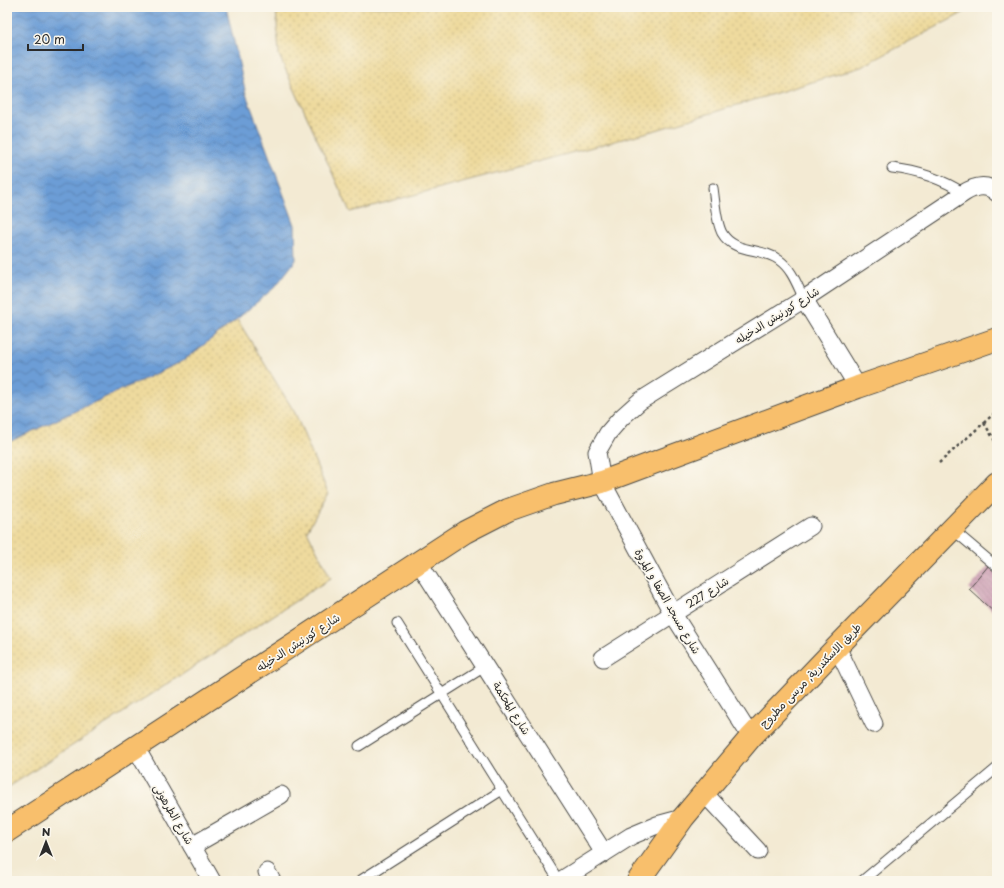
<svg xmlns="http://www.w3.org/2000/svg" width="1004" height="888" font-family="'Playpen Sans','Playpen Sans Arabic',sans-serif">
  <defs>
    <pattern id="sand-dots" width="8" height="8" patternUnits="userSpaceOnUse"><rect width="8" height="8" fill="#eeda9e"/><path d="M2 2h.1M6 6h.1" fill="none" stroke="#cb8" stroke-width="1.8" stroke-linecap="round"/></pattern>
    <pattern id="water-waves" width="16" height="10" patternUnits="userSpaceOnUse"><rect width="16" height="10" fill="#6c9dd6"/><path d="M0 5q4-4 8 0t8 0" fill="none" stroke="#5980ae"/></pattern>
    <pattern id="building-back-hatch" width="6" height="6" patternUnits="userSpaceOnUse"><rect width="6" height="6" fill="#cb9ab1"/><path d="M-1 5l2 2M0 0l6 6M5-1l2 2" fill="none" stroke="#a57e90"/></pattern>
  </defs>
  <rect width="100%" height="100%" fill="#fbf7ec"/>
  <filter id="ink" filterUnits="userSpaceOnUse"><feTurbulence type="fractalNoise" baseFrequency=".025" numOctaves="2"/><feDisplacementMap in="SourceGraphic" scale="8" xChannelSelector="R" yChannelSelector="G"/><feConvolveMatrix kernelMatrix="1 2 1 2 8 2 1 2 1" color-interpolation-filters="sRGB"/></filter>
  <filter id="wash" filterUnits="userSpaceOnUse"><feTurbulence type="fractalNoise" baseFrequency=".012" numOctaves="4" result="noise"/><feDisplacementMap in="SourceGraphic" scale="16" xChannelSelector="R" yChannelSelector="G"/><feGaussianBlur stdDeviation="0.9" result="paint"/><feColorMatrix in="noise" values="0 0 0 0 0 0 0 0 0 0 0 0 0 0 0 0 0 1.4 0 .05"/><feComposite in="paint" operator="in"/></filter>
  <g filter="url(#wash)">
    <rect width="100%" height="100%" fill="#f3ead3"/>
    <g fill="url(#sand-dots)" stroke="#8c8264">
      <path d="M276,7H974L861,67L656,130L350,212L279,55Z"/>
      <path d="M237,319L295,413L328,493L307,531L331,578L7,788V443L183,361Z"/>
    </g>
    <path fill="url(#water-waves)" stroke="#4c6480" d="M7,7H226L246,94L295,225L296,260L275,287L237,319L183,361L7,443Z"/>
    <g id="blocks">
      <path fill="url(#building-back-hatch)" d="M989,565L997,573V615L969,589Z"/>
    </g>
  </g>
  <g filter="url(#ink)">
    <use href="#blocks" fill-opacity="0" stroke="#494844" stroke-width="1"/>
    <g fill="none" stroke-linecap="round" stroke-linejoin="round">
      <defs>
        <g id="lane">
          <path d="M892,168C919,171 942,179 964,193"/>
          <path d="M713,188C715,201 716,222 722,233C734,254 762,247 779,260C792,269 797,285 804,299"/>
          <path d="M952,529L997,567"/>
          <path d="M397,623L559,881"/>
          <path d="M359,746L486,666"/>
          <path d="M361,880L502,790"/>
          <path d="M862,881L997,768"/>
        </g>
        <g id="street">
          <path d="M804,299L858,387"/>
          <path d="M419,563L604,853"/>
          <path d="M837,647L874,724"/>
          <path d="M603,658L811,526"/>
          <path d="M751,737L673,614L602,482L597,452L608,433L621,418L640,401L804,299L964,193C975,186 987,183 997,193"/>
          <path d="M136,748L212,881"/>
          <path d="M704,793L758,851"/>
          <path d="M192,846L281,795"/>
          <path d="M267,872L272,881"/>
          <path d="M560,881L631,836L657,825L683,818"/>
        </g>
        <g id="primary">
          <path d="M7,831L465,532L508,510L554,494L602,482L858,387L997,339"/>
          <path d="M638,881L683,818L751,737L837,647L997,483"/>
        </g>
      </defs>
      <use href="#lane" stroke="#494844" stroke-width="11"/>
      <use href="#street" stroke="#494844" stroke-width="19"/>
      <use href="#primary" stroke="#494844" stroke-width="24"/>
      <g stroke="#494844" stroke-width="2.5" stroke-dasharray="3 3" stroke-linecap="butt">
        <path d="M984,423L997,444"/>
        <path d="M939,463L997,411"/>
      </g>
      <use href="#lane" stroke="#fff" stroke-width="9"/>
      <use href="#street" stroke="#fff" stroke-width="17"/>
      <use href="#primary" stroke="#f8bf6c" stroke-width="22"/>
    </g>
  </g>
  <g text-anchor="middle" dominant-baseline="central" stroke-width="3.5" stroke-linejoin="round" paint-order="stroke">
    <g font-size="11" fill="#2b2b2b" stroke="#fbf7ec">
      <text transform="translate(777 315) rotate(-32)">شارع كورنيش الدخيله</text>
      <text transform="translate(707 592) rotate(-32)">شارع 227</text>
      <text transform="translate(668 601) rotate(60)">شارع مسجد الصفا و المروة</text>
      <text transform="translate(298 642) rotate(-33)">شارع كورنيش الدخيله</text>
      <text transform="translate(810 675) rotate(-46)">طريق الاسكندرية, مرسى مطروح</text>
      <text transform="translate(512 708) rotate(58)">شارع المحكمة</text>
      <text transform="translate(174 814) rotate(60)">شارع الطرهونى</text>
    </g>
  </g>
  <rect width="1004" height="888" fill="none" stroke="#fbf7ec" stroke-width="24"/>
  <g transform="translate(46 842)" stroke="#fbf7ec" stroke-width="3" paint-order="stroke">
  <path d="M0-3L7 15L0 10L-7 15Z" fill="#2b2b2b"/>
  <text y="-6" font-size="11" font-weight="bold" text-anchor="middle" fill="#2b2b2b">N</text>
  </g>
  <path d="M28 44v6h55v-6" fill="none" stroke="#2b2b2b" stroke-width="2"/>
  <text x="34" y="44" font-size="12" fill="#2b2b2b" stroke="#fbf7ec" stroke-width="3" paint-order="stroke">20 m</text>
</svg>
